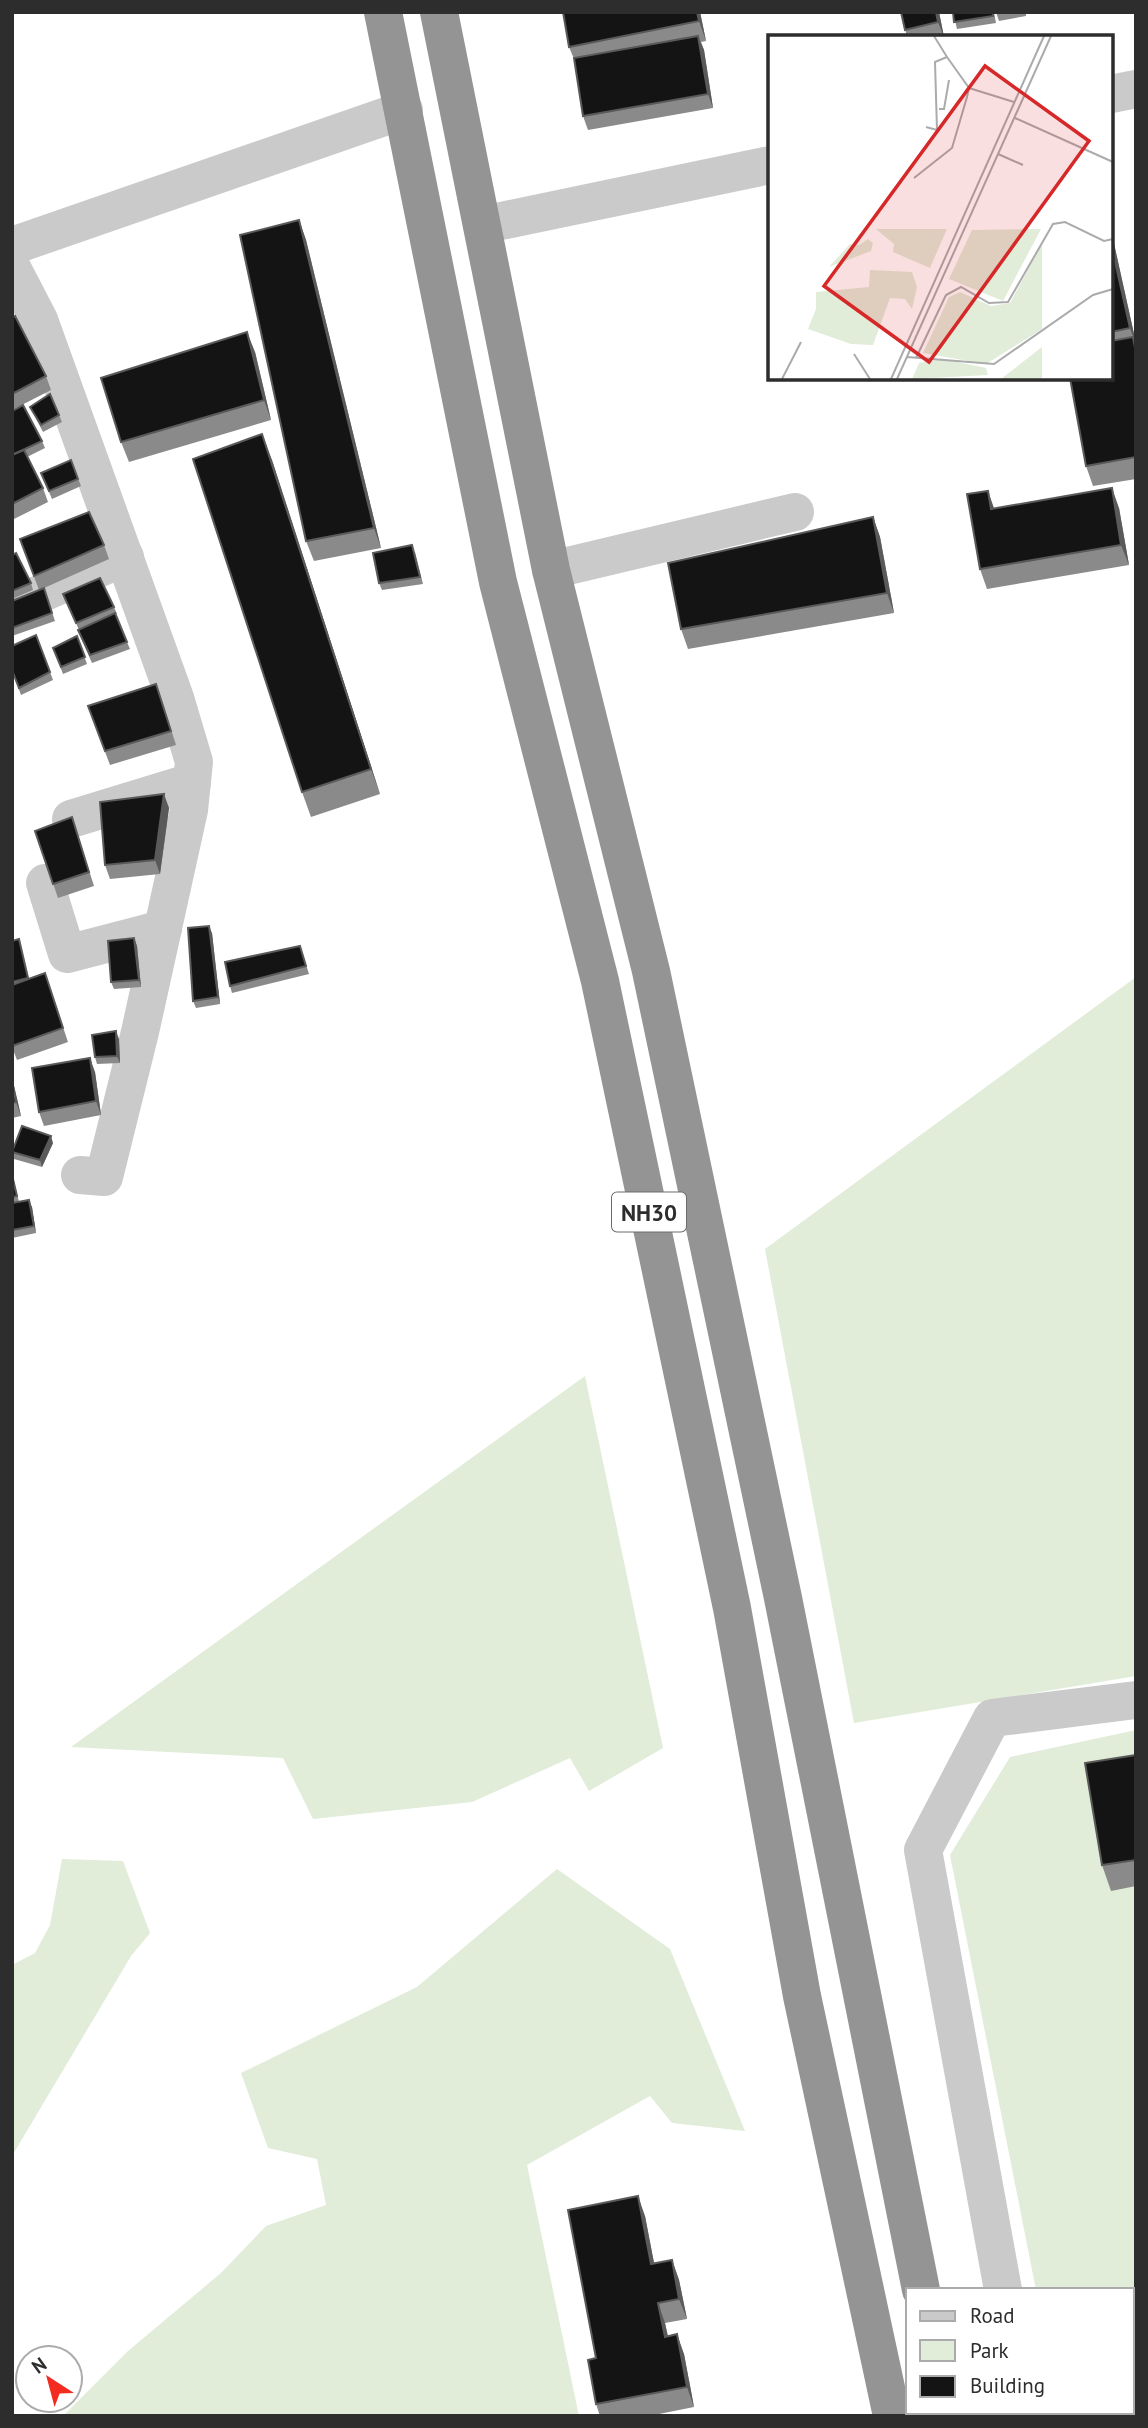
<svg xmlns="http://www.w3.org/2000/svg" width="1148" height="2428" font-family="'PT Sans',sans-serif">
  <rect width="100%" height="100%" fill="#fff"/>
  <g fill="#e1ecd9">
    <path d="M1136,977V1676L854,1723L765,1249Z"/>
    <path d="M585,1376L663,1748L589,1791L570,1758L472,1802L313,1819L283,1758L71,1747Z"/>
    <path d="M1136,1730V2352L1132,2354V2290H1036L950,1855L1010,1757Z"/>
    <path d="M62,1859L123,1861L150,1933L131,1956L12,2156V1965L35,1953L50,1925Z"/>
    <path d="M557,1869L670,1949L745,2131L672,2123L650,2096L527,2165L579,2416H63L128,2351L221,2273L266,2226L326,2205L317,2159L268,2148L241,2073L417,1987Z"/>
  </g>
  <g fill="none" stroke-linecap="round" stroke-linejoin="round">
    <g stroke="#cacaca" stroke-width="38">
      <path d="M1111,94L1136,89"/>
      <path d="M482,225L770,165"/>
      <path d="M12,246L404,110"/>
      <path d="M12,268L39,320L175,698L194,762L189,810L140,1032L104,1177L80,1175"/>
      <path d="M551,570L795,512"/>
      <path d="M12,606L125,557"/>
      <path d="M71,819L192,782"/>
      <path d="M45,883L67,954L163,929"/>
      <path d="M1003,2290L923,1850L992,1718L1136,1700"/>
      <path d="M1025,2412V2416"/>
      <path d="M1110,2416L1114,2412"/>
    </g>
    <g stroke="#949494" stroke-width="38">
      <path d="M383,12L498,582L600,981L732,1608L802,1996L892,2416"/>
      <path d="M439,12L551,570L651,971L783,1598L921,2290"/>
      <path d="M946,2412V2416"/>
    </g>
  </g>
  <g fill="#8a8a8a">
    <path d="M700,12L706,41L701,42L704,50L713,108L588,130L583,116L574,59L569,47Z"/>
    <path d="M901,12H939L944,37H907Z"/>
    <path d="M953,12H994L996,23L957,29Z"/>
    <path d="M996,12H1026V16L999,21Z"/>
    <path d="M299,220L306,240L381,548L314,561L306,541Z"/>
    <path d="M1111,230L1136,343V479L1093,486L1086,466L1111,378Z"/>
    <path d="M12,318L46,376L51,390L12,410Z"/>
    <path d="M255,352L271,420L129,462L121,442Z"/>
    <path d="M30,407L59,415L62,422L43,432Z"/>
    <path d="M12,411L42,441L45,448L27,457L43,488L48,502L12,520Z"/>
    <path d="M71,460L81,486L52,499L41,473Z"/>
    <path d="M272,460L380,794L311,817L302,792Z"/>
    <path d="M994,508H1119L1129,565L987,589L980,569Z"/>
    <path d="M873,517L880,537L894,613L688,649L681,629Z"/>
    <path d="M20,539L104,545L109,559L44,588L55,621L12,636V601L39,590Z"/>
    <path d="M415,552L423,584L382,590L379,583Z"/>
    <path d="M12,555L31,583L33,590L12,599Z"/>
    <path d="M63,594L114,607L117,614H115L130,649L92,663L81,638L79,630Z"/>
    <path d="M36,635L53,680L21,695L12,670Z"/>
    <path d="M77,636L87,664L63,674L53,648Z"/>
    <path d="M161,698L176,745L110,765L88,706Z"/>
    <path d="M169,808L160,874L110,879L105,865Z"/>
    <path d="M72,817L94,886L58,898L35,831Z"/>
    <path d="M212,933L220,1004L196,1008L193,1001Z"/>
    <path d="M134,938L137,946L141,987L114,989L111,982Z"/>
    <path d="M19,939L29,979L45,973L68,1042L17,1060L12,1047V941Z"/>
    <path d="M300,946L309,974L232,993L230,986Z"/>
    <path d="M119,1039L120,1063L97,1064L95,1057Z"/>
    <path d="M95,1072L101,1115L44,1126L39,1112Z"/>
    <path d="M12,1077L21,1116L12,1118Z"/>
    <path d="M53,1143L42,1167L14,1159L12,1153V1151Z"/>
    <path d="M12,1172L19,1202L32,1207L36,1233L12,1238Z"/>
    <path d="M1136,1755V1886L1111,1891L1102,1865Z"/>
    <path d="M645,2216L654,2263L672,2260L679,2280L687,2319L665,2323L668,2336L684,2354L694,2407L649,2416H600L596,2404V2358Z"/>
  </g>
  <g fill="#5a5a5a">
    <path d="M697,12H700L706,41L699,21Z"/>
    <path d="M936,12H939L944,37L938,22Z"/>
    <path d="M698,36L704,50L713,108L708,94Z"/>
    <path d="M299,220L306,240L381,548L374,528Z"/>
    <path d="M1111,230L1136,343V345L1130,328L1111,244Z"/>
    <path d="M247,332L255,352L271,420L264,400Z"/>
    <path d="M262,434L272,460L380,794L371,769Z"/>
    <path d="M1112,488L1119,508L1129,565L1121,545Z"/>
    <path d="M988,491L995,511L991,509Z"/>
    <path d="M873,517L880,537L894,613L887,593Z"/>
    <path d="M164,794L169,808L160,874L155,860Z"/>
    <path d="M209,926L212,933L220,1004L218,997Z"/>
    <path d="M134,938L137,946L141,987L139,980Z"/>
    <path d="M116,1031L119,1039L120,1063L117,1056Z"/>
    <path d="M90,1058L95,1072L101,1115L96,1101Z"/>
    <path d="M12,1077L21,1116L16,1102L12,1084Z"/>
    <path d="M51,1136L53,1143L42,1167L40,1160Z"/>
    <path d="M29,1200L32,1207L36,1233L34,1226Z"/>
    <path d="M638,2196L645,2216L658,2284L651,2264Z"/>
    <path d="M672,2260L679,2280L687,2319L679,2299Z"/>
    <path d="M658,2303L665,2323L672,2357L665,2337Z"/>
    <path d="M677,2334L684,2354L694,2407L687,2387Z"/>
  </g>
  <g fill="#141414" stroke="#5a5a5a" stroke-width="2">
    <path d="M563,12H697L699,21L569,47Z"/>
    <path d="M901,12H936L938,22L905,30Z"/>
    <path d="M953,12H993V16L954,22Z"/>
    <path d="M698,36L708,94L583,116L574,58Z"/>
    <path d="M299,220L374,528L306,541L240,235Z"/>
    <path d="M1111,244L1130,328L1111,332Z"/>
    <path d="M15,316L46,376L12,394V318Z"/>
    <path d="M247,332L264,400L121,442L101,378Z"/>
    <path d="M1133,337L1136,353V457L1086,466L1070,378H1111V341Z"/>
    <path d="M50,394L59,415L41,425L30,407Z"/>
    <path d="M23,405L42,441L12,455V411Z"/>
    <path d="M262,434L371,769L302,792L193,459Z"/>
    <path d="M24,450L43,488L12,504V455Z"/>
    <path d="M71,460L78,479L49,491L41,473Z"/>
    <path d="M1112,488L1121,545L980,569L967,494L988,491L991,509Z"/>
    <path d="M89,512L104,545L34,576L20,539Z"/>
    <path d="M873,517L887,593L681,629L668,563Z"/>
    <path d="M412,545L420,577L379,583L373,553Z"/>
    <path d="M16,553L31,583L12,591V555Z"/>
    <path d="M100,578L114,607L76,623L63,594Z"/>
    <path d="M44,588L52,613L12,628V601Z"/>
    <path d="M115,613L127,642L90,655L78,630Z"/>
    <path d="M36,635L50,672L19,688L12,670V646Z"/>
    <path d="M77,636L85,657L61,667L53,648Z"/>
    <path d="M156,684L171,731L105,751L88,706Z"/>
    <path d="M164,794L155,860L105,865L100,802Z"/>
    <path d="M72,817L89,872L53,884L35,831Z"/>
    <path d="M209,926L218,997L193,1001L188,928Z"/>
    <path d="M134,938L139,980L111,982L108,941Z"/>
    <path d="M19,939L28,978L12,982V941Z"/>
    <path d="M300,946L306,966L230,986L225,962Z"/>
    <path d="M45,973L63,1028L12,1046V985Z"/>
    <path d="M116,1031L117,1056L95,1057L92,1035Z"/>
    <path d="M90,1058L96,1101L39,1112L32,1068Z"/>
    <path d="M12,1084L16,1102L12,1103Z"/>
    <path d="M22,1126L51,1136L40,1160L12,1152Z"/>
    <path d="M12,1175L17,1196L12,1197Z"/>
    <path d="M29,1200L34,1226L12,1230V1203Z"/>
    <path d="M1136,1755V1860L1102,1865L1085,1763Z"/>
    <path d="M638,2196L651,2264L672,2260L679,2299L658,2303L665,2337L677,2334L687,2387L596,2404L588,2360L596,2358L568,2210Z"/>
  </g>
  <g text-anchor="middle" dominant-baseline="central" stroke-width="7" stroke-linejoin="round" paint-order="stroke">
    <rect fill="#fff" stroke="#6c6c6c" stroke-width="2" x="612" y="1192.5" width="74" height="39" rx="5"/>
    <g font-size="23" font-weight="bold" fill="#2d2d2d">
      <text x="649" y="1212">NH30</text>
    </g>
  </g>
  <g transform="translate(768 35)">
    <rect width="345" height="345" fill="#fff"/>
    <path d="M108,194H179L162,233L125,217L126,209ZM273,194L235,266L181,244L204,195ZM100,204L105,208L103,216L61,232L82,209L91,210ZM274,209V294L218,329L155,318L181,262L192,257L223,271L242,268ZM102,235L144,237L149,252L144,274L137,264L122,263L105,310L83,309L40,294L48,274V257L101,252ZM274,312V344H233ZM174,324L218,333L220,340L144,344L151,328Z" fill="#e1ecd9"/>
    <path fill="none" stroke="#ababab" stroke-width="2" d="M201,53L246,67M171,74H176L181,45M247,83L345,127M158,92L169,95L167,27L179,22L166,1M230,119L255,130M146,143L184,113L199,62L201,53L179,22M86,319L102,344M139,322L226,329L325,260L345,254M148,323L178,260L193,252L221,268L240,267L285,189L297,187L336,206L345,204M14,344L33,307M123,344L276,1M129,344L283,1"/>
    <path fill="#d62828" fill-opacity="0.15" stroke="#d62828" stroke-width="3.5" d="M217,31L321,106L161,327L56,251Z"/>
    <rect width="345" height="345" fill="none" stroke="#2d2d2d" stroke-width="3.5"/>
  </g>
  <rect width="1148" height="2428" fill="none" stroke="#2d2d2d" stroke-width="28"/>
  <rect x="906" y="2288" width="228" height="126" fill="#ffffff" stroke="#ababab" stroke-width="2"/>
  <rect x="920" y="2311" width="35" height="10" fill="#cacaca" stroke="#ababab" stroke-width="2"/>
  <text x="970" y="2323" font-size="21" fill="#2d2d2d">Road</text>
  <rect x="920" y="2340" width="35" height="21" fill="#e1ecd9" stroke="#ababab" stroke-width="2"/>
  <text x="970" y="2358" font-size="21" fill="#2d2d2d">Park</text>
  <rect x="920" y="2376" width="35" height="21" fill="#141414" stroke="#ababab" stroke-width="2"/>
  <text x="970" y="2393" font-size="21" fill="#2d2d2d">Building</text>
  <g transform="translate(49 2379) rotate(324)"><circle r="33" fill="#ffffff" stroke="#ababab" stroke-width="2"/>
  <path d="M0-5L12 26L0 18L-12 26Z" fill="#f32b20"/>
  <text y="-10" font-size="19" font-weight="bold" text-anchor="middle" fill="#2d2d2d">N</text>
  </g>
</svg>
